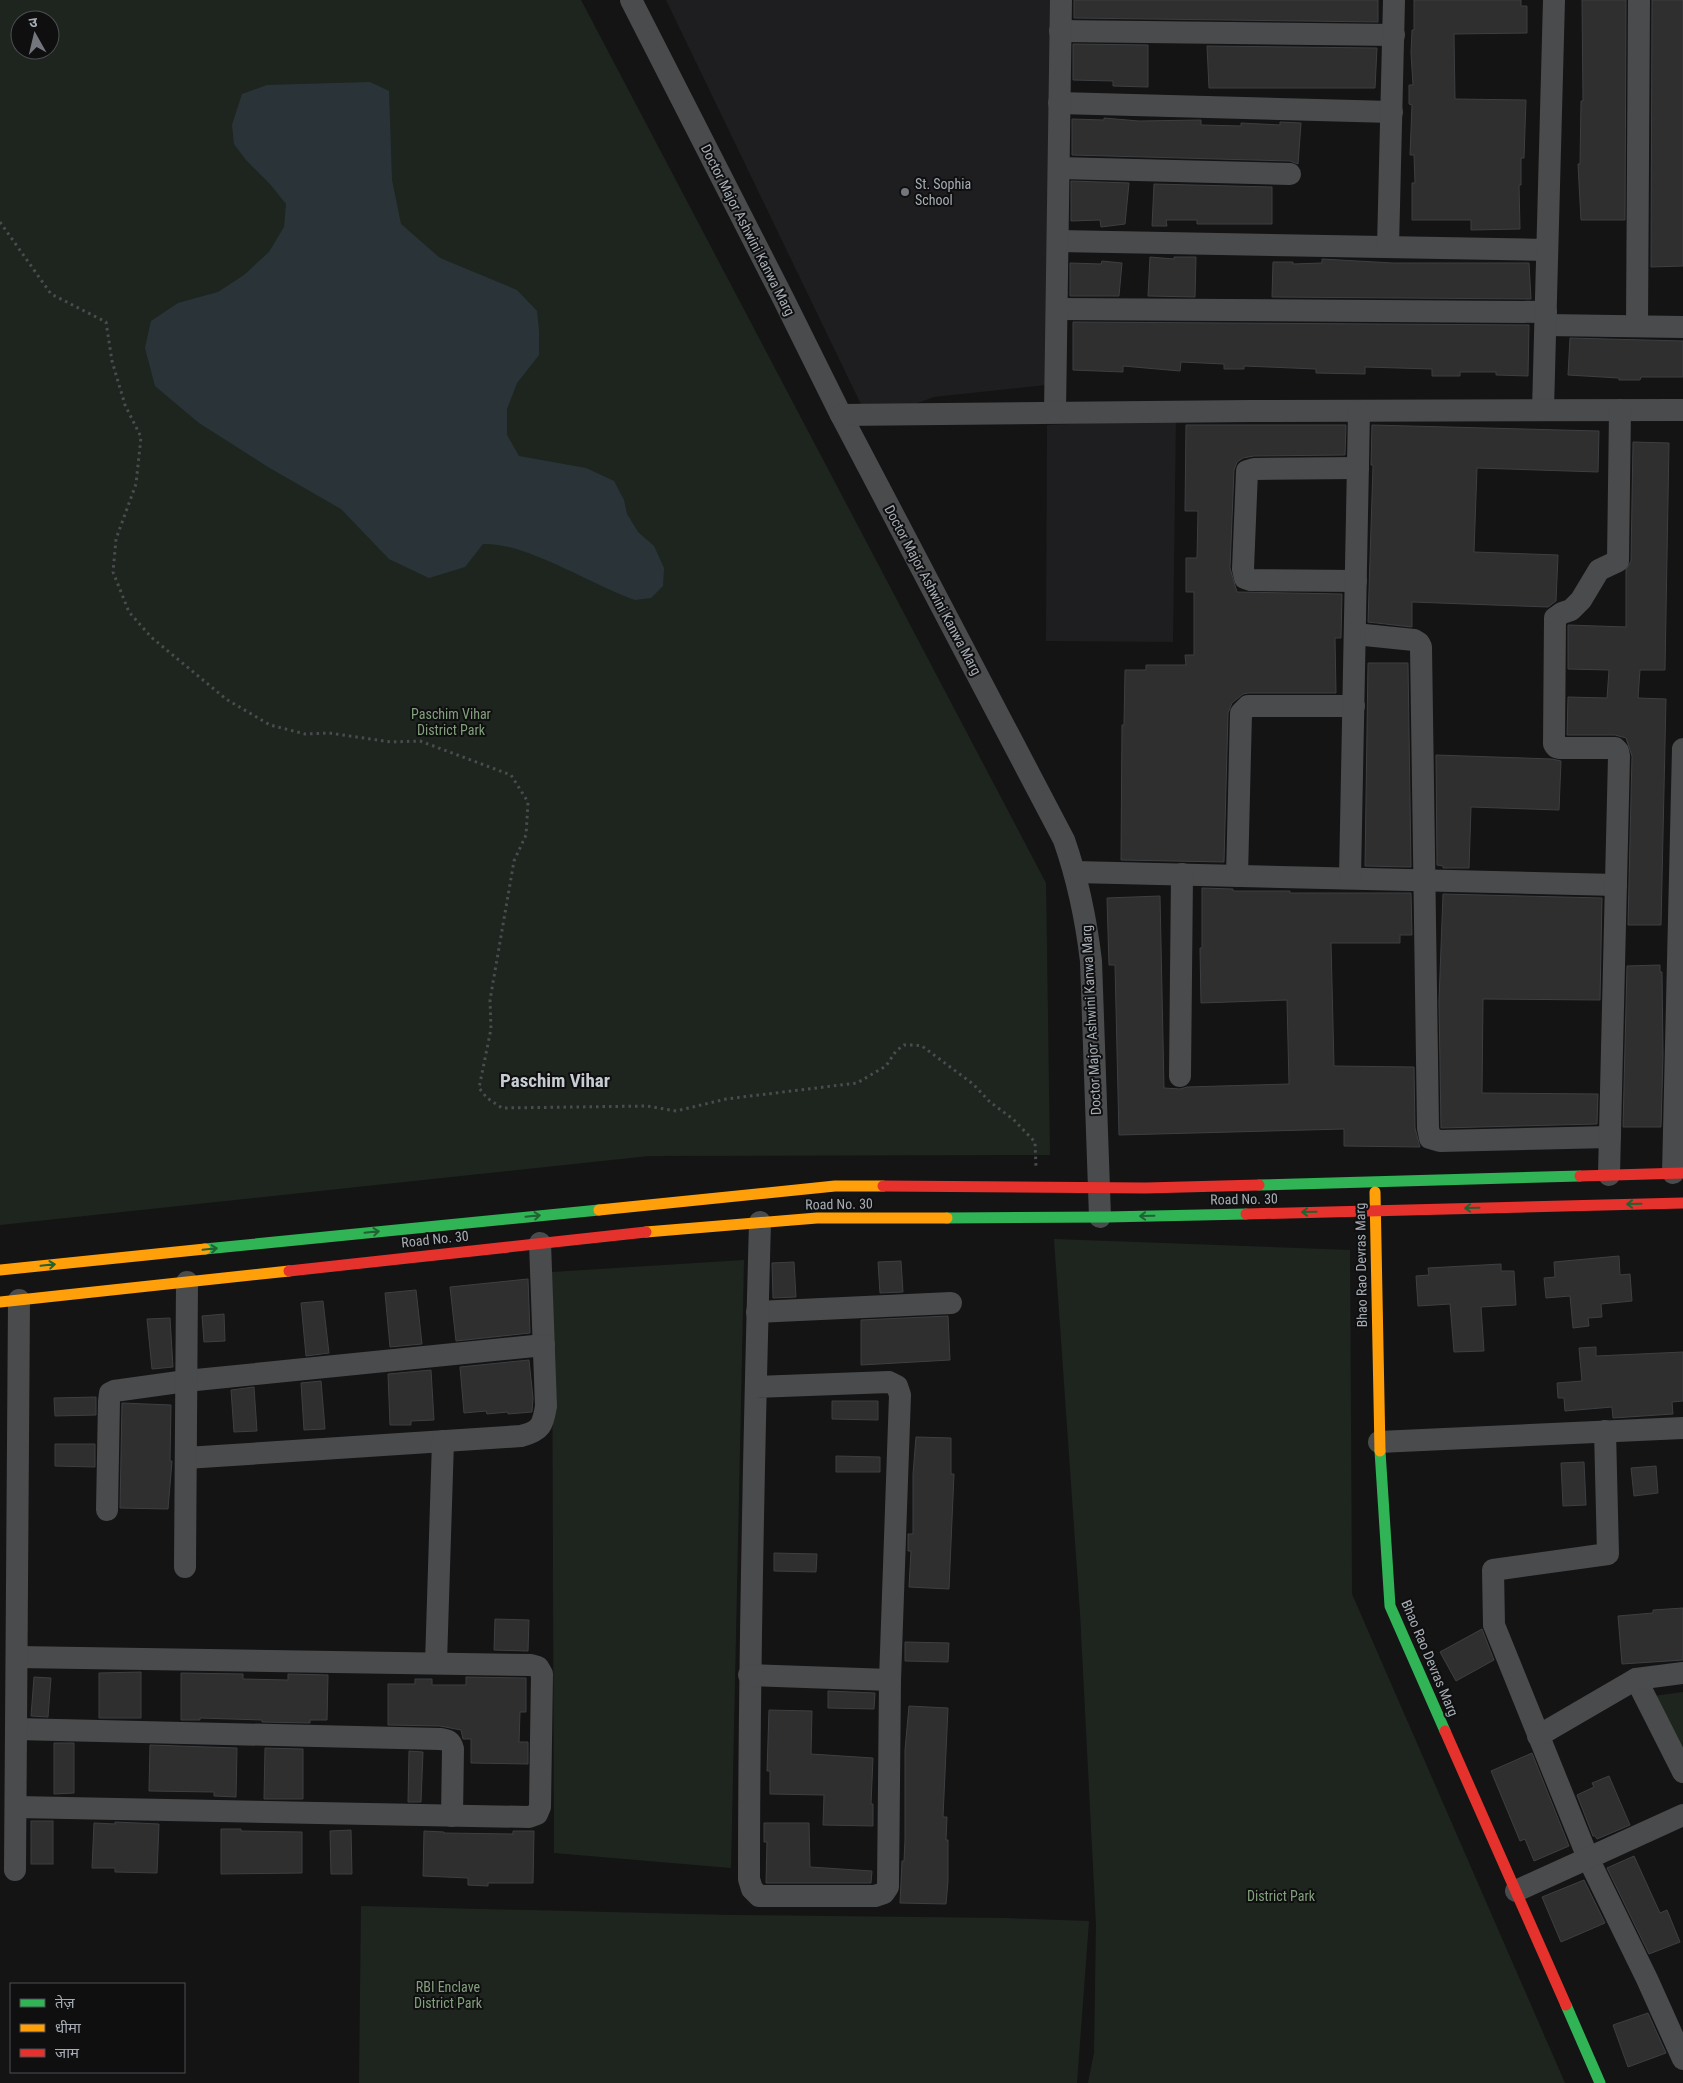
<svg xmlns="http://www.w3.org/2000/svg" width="1683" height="2083" font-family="'Roboto Condensed','Noto Sans Devanagari',sans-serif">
  <rect width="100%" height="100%" fill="#141415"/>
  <g fill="#1e1e20">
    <path d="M666,0H1055L1046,385L934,397L869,421Z"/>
    <path d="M1176,419L1173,642L1046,641L1047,425Z"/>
  </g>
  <g fill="#1e251f" fill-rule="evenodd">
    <path d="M0,0H581L1046,883L1050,1155L649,1156L0,1225ZM20,20H50V50H20Z"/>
    <path d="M1054,1239L1350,1250L1352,1594L1565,2083H1088L1094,2053L1096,1925L1080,1613Z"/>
    <path d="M744,1260L731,1868L554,1853L552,1272Z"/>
    <path d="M1683,1692V1756L1654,1696Z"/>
    <path d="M361,1906L730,1915L1004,1918L1089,1921L1077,2083H359Z"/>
  </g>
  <path fill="#2a3438" d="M370,82L389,91L392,180L401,224L440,258L517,290L537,311L539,331V355L517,383L507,409V435L519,456L586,468L614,481L624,500L627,514L638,532L654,546L664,568L663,586L651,598L635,600C591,585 526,542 483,544L465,567L429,578L389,559L341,509L268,467L199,423L155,386L145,348L151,321L178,303L218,292L244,275L269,252L284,227L286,204L270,184L246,160L234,144L232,125L242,94L267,85Z"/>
  <g fill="#2f2f30" stroke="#3d3f41">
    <path d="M1074,0H1378V22L1074,18Z"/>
    <path d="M1414,0H1521V6H1527V33L1454,34L1455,99L1526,100L1524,158H1521V185H1519L1520,229L1471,230V220H1412V183H1415L1414,155H1410L1412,105L1409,104V85H1413L1411,53L1412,30H1414Z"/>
    <path d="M1582,0H1626L1625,220H1581L1578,164H1580L1581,101H1583Z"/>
    <path d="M1652,0H1683V266L1651,267Z"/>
    <path d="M1073,44L1148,45V87L1113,86V81L1073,80Z"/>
    <path d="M1207,46L1377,48L1375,88H1209Z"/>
    <path d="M1104,118L1139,121L1201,120V125L1241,126V123L1280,125V122L1301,123L1298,164L1290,161L1072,155V119L1104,120Z"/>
    <path d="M1071,181L1129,183L1125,224L1101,227L1100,220L1071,221Z"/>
    <path d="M1154,184L1272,187V224H1197V220H1166L1167,226H1152Z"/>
    <path d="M1150,257L1174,259V257H1196L1195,297L1148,296Z"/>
    <path d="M1322,259L1393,263H1529L1531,299L1272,297L1273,262H1293V264L1322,263Z"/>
    <path d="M1102,261L1122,263L1119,296H1070V263L1101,264Z"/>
    <path d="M1073,322L1529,325L1528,376L1496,375V372H1460V376H1432V369L1365,367V374L1316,373V369L1244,366V369H1224V364L1181,362L1180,371L1123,366V372L1073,370Z"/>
    <path d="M1570,338L1683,341V377H1641L1640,380H1619V378L1568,375Z"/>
    <path d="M1186,425H1346L1345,455L1254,456L1243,458L1237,462L1234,470L1230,568L1237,592L1342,594L1341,638H1335L1336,693H1248L1243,694L1232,703L1228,713L1224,862L1121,860L1122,725H1124L1125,670H1146V665H1186L1185,655H1194V592H1186V558H1197L1198,511H1185Z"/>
    <path d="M1372,425L1599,431L1598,472L1477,468L1474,552L1558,555L1556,601L1548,607L1412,602V627L1368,622L1373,465H1371Z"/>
    <path d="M1633,442L1669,443L1665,670H1640L1638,698L1666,699L1661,925H1628L1632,756L1626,738L1615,735H1567L1568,697L1607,698L1609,670L1568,669V625L1626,627V570L1631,561Z"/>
    <path d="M1368,663H1408L1411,867L1365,866Z"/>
    <path d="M1436,755L1552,759L1561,761L1559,810L1471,807L1469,868H1443V866L1437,865Z"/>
    <path d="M1202,888L1233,889V891H1290V893H1411L1412,935H1400V943H1331L1334,1066L1414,1067L1415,1128L1420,1147L1344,1146V1129L1119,1135L1115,965H1109L1107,898L1160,896L1164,1088L1180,1089L1187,1087L1289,1084L1287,1000L1201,1003L1200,948H1202Z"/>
    <path d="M1443,894L1602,898L1600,1000L1483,999L1482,1093L1598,1094L1597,1124L1441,1128L1439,1001Z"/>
    <path d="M1660,965V972H1662L1663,1055L1661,1127H1623L1627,966Z"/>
    <path d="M1619,1256L1620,1275L1630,1274L1632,1301L1601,1304L1602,1317L1588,1318L1589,1326L1573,1328L1570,1296L1546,1298L1544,1278L1555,1277L1554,1262Z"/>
    <path d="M901,1261L903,1292L880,1293L878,1262Z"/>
    <path d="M794,1262L796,1297L773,1298L772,1263Z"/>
    <path d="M1501,1264V1271H1514L1516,1305L1481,1307L1484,1351L1454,1352L1450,1304L1418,1306L1416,1276L1429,1275L1428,1268Z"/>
    <path d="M528,1279L530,1333L456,1341L450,1287Z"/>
    <path d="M416,1290L422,1344L390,1347L385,1293Z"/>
    <path d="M323,1301L329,1353L306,1356L301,1303Z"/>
    <path d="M224,1314L225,1341L204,1342L202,1316Z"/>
    <path d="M948,1316L950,1360L861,1365V1320Z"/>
    <path d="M170,1318L173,1367L152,1369L147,1319Z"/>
    <path d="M1596,1347V1356L1683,1352V1401L1672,1402L1673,1414L1613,1418L1612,1407L1565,1411L1564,1398H1558L1557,1383L1582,1381L1579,1348Z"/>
    <path d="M529,1360L533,1398L532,1412L508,1414V1412L487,1414L486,1411L464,1413L460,1367Z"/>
    <path d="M431,1370L434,1420L411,1421V1425H390L388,1374Z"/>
    <path d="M321,1381L325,1429L304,1430L301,1383Z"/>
    <path d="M254,1387L257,1431L234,1432L231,1390Z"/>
    <path d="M96,1397V1415L55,1416L54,1398Z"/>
    <path d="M832,1401H878V1420L832,1419Z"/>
    <path d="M122,1403L171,1405L170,1461H172L168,1509L120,1508Z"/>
    <path d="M916,1437L951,1438V1474H954L949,1589L909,1587L911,1551H908V1534H913V1474Z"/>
    <path d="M55,1444H95V1467L55,1466Z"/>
    <path d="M836,1456L880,1457V1472H836Z"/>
    <path d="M1584,1462L1586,1505L1563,1506L1561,1463Z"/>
    <path d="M1656,1466L1658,1493L1634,1496L1631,1468Z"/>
    <path d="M774,1553L817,1554L816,1572L774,1571Z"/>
    <path d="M1683,1608V1660L1622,1664L1618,1616L1653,1613V1610Z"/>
    <path d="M495,1619L529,1620L528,1651L494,1650Z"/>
    <path d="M1482,1629L1494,1660L1456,1681L1440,1652Z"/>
    <path d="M905,1642L949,1643L948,1662L905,1661Z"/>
    <path d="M141,1672V1718H99V1673Z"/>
    <path d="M181,1673L243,1674V1679L288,1680V1674L328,1675L327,1720H310V1723L262,1722V1720L200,1718V1720H181Z"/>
    <path d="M34,1677L51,1678L48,1717L31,1716Z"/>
    <path d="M466,1677L526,1678V1712H520L519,1742H528V1764L471,1763V1739H463L461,1730L440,1726L388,1725V1684H415V1679H432V1685H466Z"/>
    <path d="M828,1691L875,1693L874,1709L828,1708Z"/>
    <path d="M909,1706L948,1708L943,1817H947L946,1840H948V1881L946,1904L900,1903L902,1861H904L905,1840V1750Z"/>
    <path d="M769,1710L812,1711L811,1754L873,1758L871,1804H873V1826L823,1825L824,1795L770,1794V1771H767Z"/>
    <path d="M54,1743H74V1793L54,1794Z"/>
    <path d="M150,1745L237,1748L236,1797L214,1796V1792L149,1791Z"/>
    <path d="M265,1748L303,1749V1799H264Z"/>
    <path d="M409,1751L423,1752L421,1802H408Z"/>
    <path d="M1532,1753L1569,1846L1534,1861L1525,1839L1520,1841L1491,1771Z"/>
    <path d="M1609,1776L1630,1825L1597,1839L1595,1836H1593L1577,1795L1594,1787L1592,1783Z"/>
    <rect x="31" y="1821" width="22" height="43"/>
    <path d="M115,1822L159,1824L157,1873L115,1872V1868H92L94,1823L115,1824Z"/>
    <path d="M764,1823H809L810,1867L872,1871L871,1883H766L767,1842H764Z"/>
    <path d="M221,1829H241V1831L302,1832V1873L221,1874Z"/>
    <path d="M351,1830L352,1874H331L330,1831Z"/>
    <path d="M424,1831L444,1832V1833L513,1834V1831H534L533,1883H488V1886L468,1885V1878L423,1876Z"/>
    <path d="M1634,1856L1660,1913L1667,1910L1680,1942L1649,1954L1607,1868Z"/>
    <path d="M1584,1880L1605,1923L1561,1942L1542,1897Z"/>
    <path d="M1648,2013L1666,2053L1628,2067L1613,2025Z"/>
  </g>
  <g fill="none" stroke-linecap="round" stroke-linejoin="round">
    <path stroke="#4a4c4f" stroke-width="3" stroke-dasharray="2.5 4" stroke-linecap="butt" d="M0,222L51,294L106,322L112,361L125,405L141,437L136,484L116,539L113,572L129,612L151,637L226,699L270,725L305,734L329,733L391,742L420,741L511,775L528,802L526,835L514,861L490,1000L491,1029L479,1088L487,1098L502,1108L647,1106L676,1111L726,1099L857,1083L886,1066L896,1051L904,1045H914L922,1046L973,1084L990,1102L1013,1119L1035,1142L1036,1167"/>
    <g stroke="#494b4d" stroke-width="22">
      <path d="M631,0L783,298L841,415L1064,840C1078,880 1086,919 1091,961L1100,1217"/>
      <path d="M1060,31L1394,35"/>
      <path d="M1059,103L1392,112"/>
      <path d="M1059,168L1290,174"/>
      <path d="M1058,241L1547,250"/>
      <path d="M1388,247L1394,0"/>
      <path d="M1057,309L1546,312"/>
      <path d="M1546,325L1683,327"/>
      <path d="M1637,326L1639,0"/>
      <path d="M1543,410L1554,0"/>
      <path d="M1055,412L1061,0"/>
      <path d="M841,415L1251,411L1683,410"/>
      <path d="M1356,581L1251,580L1245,578L1243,569L1247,471L1254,469L1358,468"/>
      <path d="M1355,634L1414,640L1419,643L1421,647L1428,1128L1430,1138L1440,1141L1610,1137"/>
      <path d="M1075,872L1616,885"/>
      <path d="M1237,876L1241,713L1248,706H1354"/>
      <path d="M1350,878L1359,411"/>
      <path d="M1180,1076L1182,874"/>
      <path d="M1673,1173L1683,749"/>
      <path d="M1609,1175L1619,756L1618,751L1615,748H1560L1556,747L1554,744L1555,618L1562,613L1571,610L1581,600L1599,570L1618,561L1620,410"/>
      <path d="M757,1312L951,1303"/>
      <path d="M756,1387L889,1382L897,1386L900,1395L890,1680L888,1887L884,1893L875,1896H759L752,1889L749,1879C749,1660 754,1441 760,1222"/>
      <path d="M1605,1431L1608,1554L1493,1570L1494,1625L1588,1858L1647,1979L1683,2059"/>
      <path d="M1379,1442L1683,1428"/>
      <path d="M186,1458L521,1436C541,1431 543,1425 546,1406L540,1243"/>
      <path d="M107,1510L109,1401L110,1393L114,1391L186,1381L544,1345"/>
      <path d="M185,1567L187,1282"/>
      <path d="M436,1663L443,1441"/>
      <path d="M749,1675L890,1680"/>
      <path d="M1636,1679L1683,1772"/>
      <path d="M16,1729L440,1739C448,1740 451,1741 453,1749L452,1816"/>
      <path d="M1538,1736L1636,1679L1683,1673"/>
      <path d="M16,1807L529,1817L537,1814L540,1807L542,1674L538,1667L531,1665L17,1657"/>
      <path d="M15,1870L19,1300"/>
      <path d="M1516,1891L1683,1815"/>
    </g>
    <g stroke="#30b455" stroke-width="11">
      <path d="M1259,1185L1580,1176"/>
      <path d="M947,1218L1107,1217L1246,1214"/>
      <path d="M205,1249L599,1210"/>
      <path d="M1380,1451L1390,1606L1445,1731"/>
      <path d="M1566,2005L1600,2083"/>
    </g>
    <g stroke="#ff9f0a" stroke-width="11">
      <path d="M1375,1192L1380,1451"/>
      <path d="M599,1210L835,1186H883"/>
      <path d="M646,1232L817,1218H947"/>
      <path d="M0,1270L205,1249"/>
      <path d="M0,1302L289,1271"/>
    </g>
    <g stroke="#e5322d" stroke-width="11">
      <path d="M1580,1176L1683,1173"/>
      <path d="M883,1186L1146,1188L1259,1185"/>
      <path d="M1246,1214L1683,1203"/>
      <path d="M289,1271L646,1232"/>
      <path d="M1445,1731L1566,2005"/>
    </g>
  </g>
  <defs><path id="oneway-shaft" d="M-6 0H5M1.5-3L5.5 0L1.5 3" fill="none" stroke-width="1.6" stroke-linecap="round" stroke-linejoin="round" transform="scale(1.25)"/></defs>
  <g stroke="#206232">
    <use href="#oneway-shaft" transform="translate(1634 1204) rotate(179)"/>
    <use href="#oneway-shaft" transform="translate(1472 1208) rotate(179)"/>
    <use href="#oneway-shaft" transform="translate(1309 1212) rotate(179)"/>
    <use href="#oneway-shaft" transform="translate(533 1216) rotate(-6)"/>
    <use href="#oneway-shaft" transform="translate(1147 1216) rotate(179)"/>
    <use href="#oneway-shaft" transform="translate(372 1232) rotate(-6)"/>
    <use href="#oneway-shaft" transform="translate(210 1249) rotate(-6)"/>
    <use href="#oneway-shaft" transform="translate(48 1265) rotate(-6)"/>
  </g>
  <circle fill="#73777d" stroke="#0f0f10" stroke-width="2" cx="905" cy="192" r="5"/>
  <g text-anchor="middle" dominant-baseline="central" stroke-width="4" stroke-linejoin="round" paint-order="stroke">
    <g font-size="14" fill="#a6adb5" stroke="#0f0f10" text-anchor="start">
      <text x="915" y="184">St. Sophia<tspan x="915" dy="16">School</tspan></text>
    </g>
    <g font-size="14" fill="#a6adb5" stroke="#0f0f10">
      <text transform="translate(748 230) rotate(63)">Doctor Major Ashwini Kanwa Marg</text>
      <text transform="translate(933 590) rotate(62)">Doctor Major Ashwini Kanwa Marg</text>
      <text transform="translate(1091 1020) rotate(-93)">Doctor Major Ashwini Kanwa Marg</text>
      <text transform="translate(1244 1199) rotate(-1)">Road No. 30</text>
      <text transform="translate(839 1204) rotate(-1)">Road No. 30</text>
      <text transform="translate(435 1239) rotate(-6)">Road No. 30</text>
      <text transform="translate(1361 1265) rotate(-91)">Bhao Rao Devras Marg</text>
      <text transform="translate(1430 1658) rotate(67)">Bhao Rao Devras Marg</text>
    </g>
    <g font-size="14" fill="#82a07d" stroke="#0f0f10">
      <text x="451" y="714">Paschim Vihar<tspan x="451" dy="16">District Park</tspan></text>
      <text x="1281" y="1896">District Park</text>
      <text x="448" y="1987">RBI Enclave<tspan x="448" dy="16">District Park</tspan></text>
    </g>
    <g font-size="19" font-weight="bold" fill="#c6ccd1" stroke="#0f0f10">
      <text x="555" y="1080">Paschim Vihar</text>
    </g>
  </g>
  <rect x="10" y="1983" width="175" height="90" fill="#0f0f10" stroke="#4b4e52"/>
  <rect x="20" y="1999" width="25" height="8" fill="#30b455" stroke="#4b4e52"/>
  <text x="55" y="2008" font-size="15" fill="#a6adb5">तेज़</text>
  <rect x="20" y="2024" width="25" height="8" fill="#ff9f0a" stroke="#4b4e52"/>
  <text x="55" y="2033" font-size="15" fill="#a6adb5">धीमा</text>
  <rect x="20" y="2049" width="25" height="8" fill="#e5322d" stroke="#4b4e52"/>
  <text x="55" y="2058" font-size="15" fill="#a6adb5">जाम</text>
  <g transform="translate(35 35) rotate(352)"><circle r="24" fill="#0f0f10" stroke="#4b4e52"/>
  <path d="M0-4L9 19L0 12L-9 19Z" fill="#73777d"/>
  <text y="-8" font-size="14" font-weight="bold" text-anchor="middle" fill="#a6adb5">उ</text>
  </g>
</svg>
